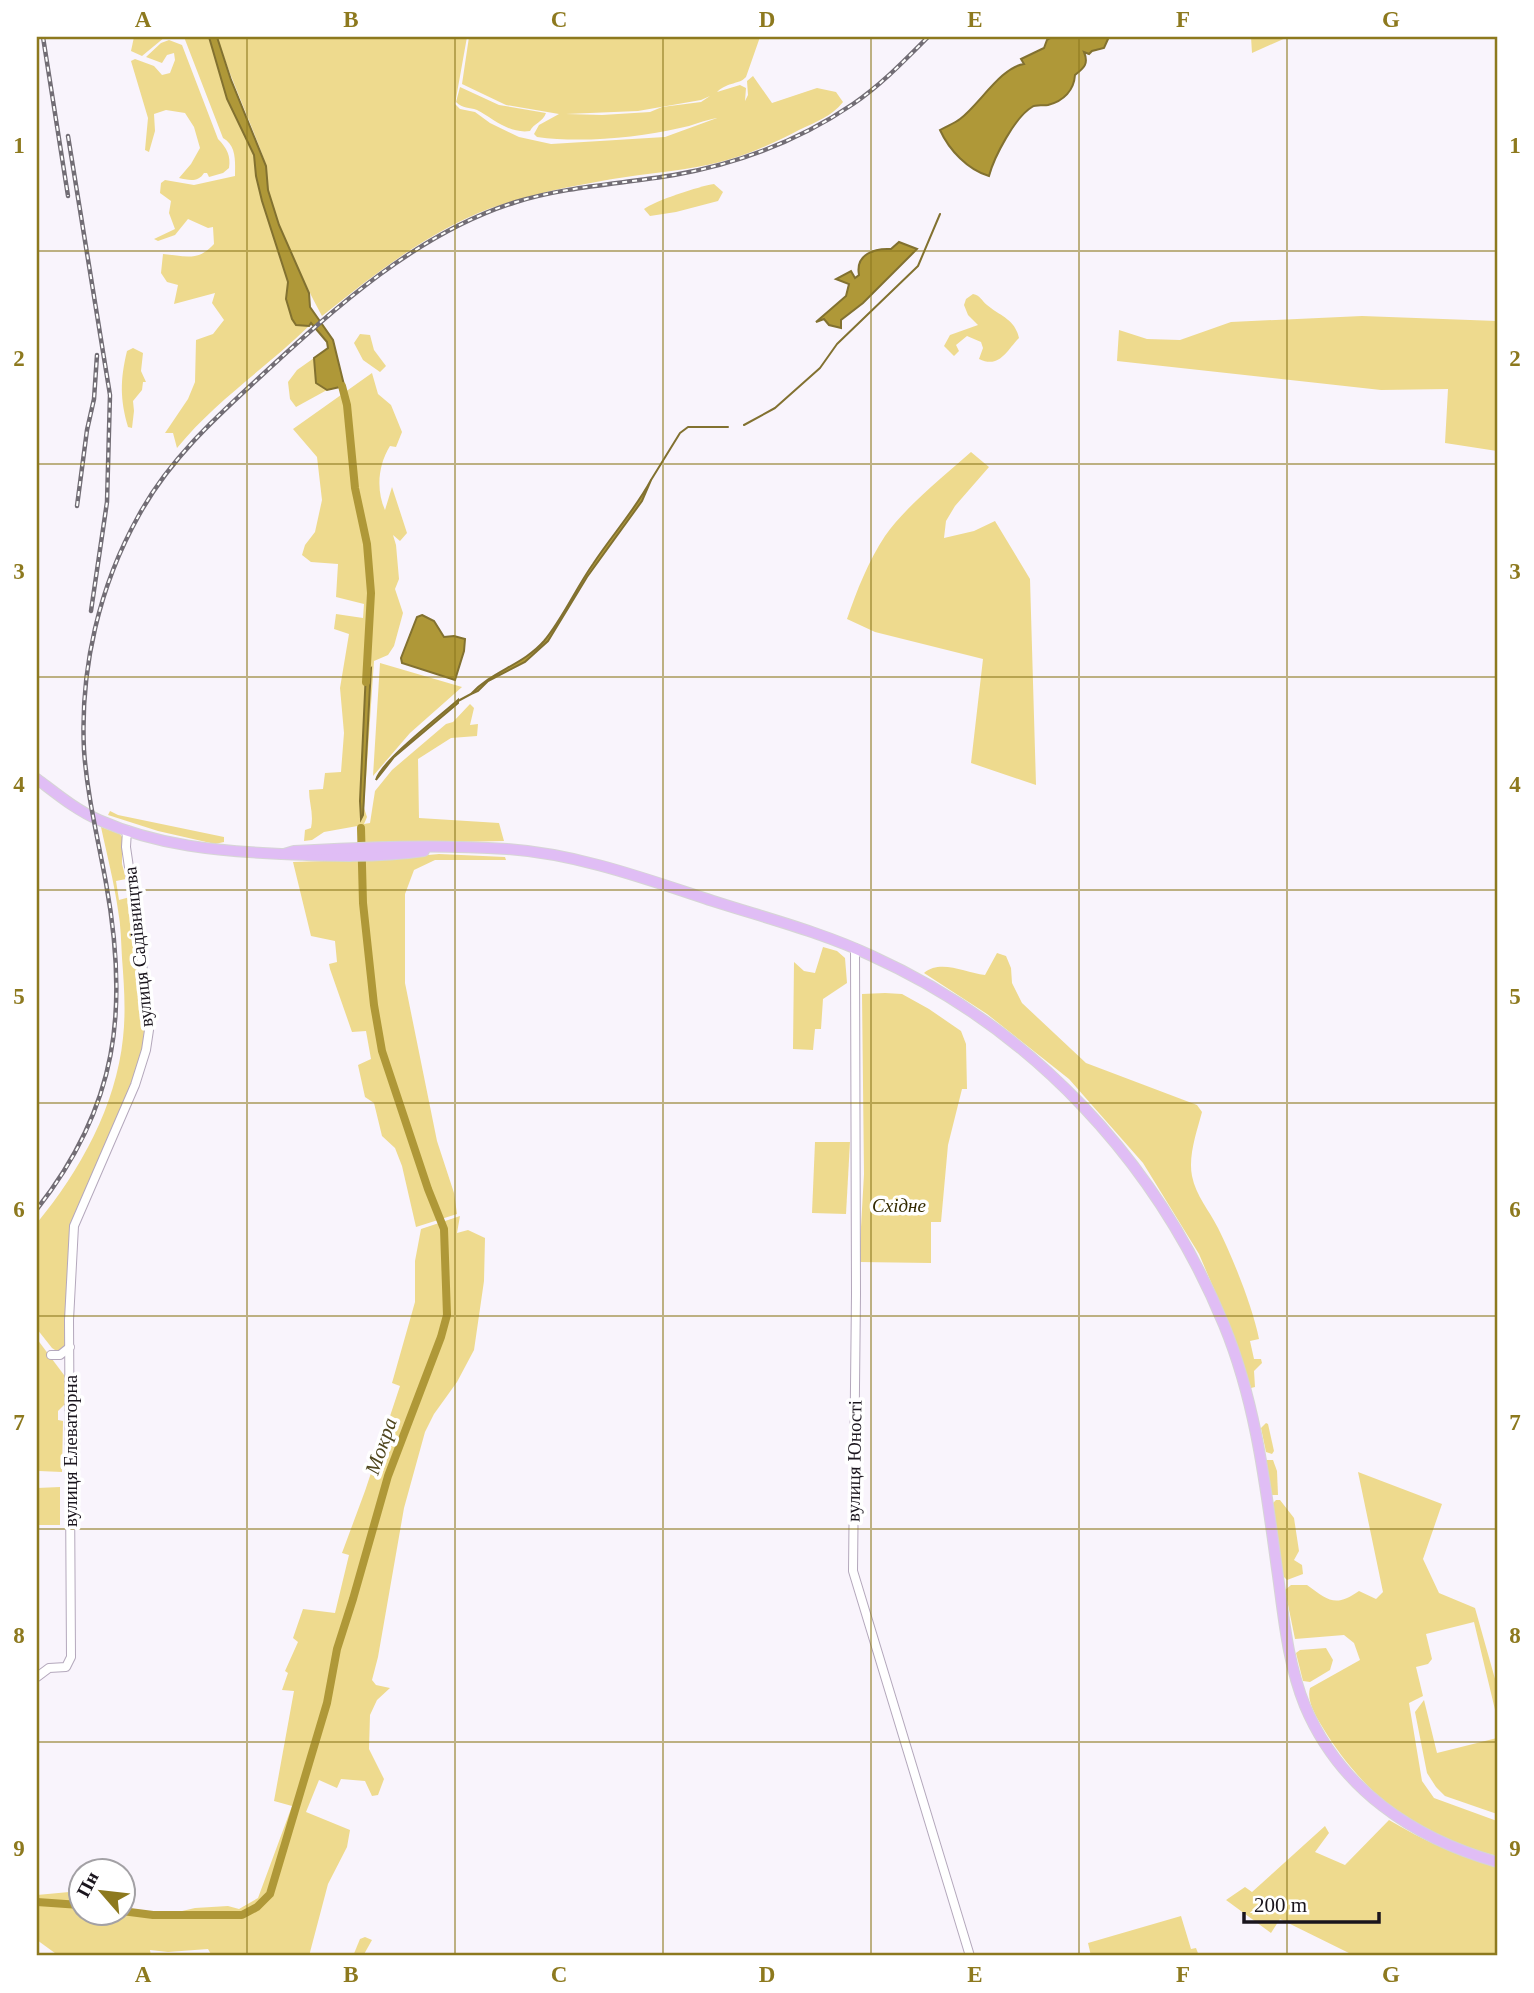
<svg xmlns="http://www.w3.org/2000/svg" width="1534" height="1993" font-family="Georgia,serif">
  <rect width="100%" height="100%" fill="#f9f4fc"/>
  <g fill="#eeda8e" fill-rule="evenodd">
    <path d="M134,37H165L142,56L131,51Z"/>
    <path d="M184,37H209L227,99L254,155L256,176L262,201L288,282L286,299L292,319L297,325L309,326C266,368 215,401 177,448L173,433H165L188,399L195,382L196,340L213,334L224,320L212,303L215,293L174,304L178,285L167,282L161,273L163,254C185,256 198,262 214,244L213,227L208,228L188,219L175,235L158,241L154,239L175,229L169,213L171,201L160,193L161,183L165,180L194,185L235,176C235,162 237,146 223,138Z"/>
    <path d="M217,37H467L455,104L460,109L475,112L490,123L519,137L551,144L665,137L717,118C704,120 692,126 680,128C637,138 580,143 537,137L534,134L539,125L559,114L506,105L462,84L469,37H760L746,77C739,85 729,81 717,92L740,85L746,88L745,101L748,95L747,81L753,76L772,103L817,88L836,92L843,102C832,116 816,122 799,130C774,143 748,155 720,162C689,170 658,172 626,177C580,184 535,193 491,208C427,232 375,274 322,316C301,277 282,237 269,194C266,183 268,172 265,162C250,120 231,80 217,37ZM710,96L701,102L662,107L650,112L602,115L566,114L638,111L701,100Z"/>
    <path d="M1251,37H1288L1252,53Z"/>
    <path d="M169,40L182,45L218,139C227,148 231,156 229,168L223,173L209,177L207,173H204C198,183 188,180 179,178L191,164L200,148L194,127L185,113L166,110L154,114L155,131L149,152L145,150L148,118L131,61L135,59L154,66L162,75L170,73L175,60L174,53L167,55L162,63L146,57L161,43Z"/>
    <path d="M460,87L499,105L546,113C543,122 534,123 530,131C509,134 494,119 477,110C469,107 463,109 456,102Z"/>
    <path d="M714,184L723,192L718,201L676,212L650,216L644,209C654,201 700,186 714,184Z"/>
    <path d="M973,294C981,296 981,300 987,305C1000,316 1015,319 1019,338C1007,350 1000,369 979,359L983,348L981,342L967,336L956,345L959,351L954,356L944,346L950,335L978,325L968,315L964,305L966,299Z"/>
    <path d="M1362,316L1497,321V451L1445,443L1448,389L1381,390L1117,361L1119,330L1147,339L1180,340L1231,322Z"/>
    <path d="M360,334L370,335L374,350L386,366L380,372L363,360L354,343Z"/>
    <path d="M133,348L143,353L141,371L146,382H143L142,390L133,401L134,411L132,428L128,427C120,399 120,380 127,351Z"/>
    <path d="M314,358L316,383L327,390L296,407L290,399L288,382L297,370Z"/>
    <path d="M372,373L378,394L391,405L402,432L396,447L390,446C378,465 376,490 385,510L392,487L407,533L400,541L393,535L396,545L399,579L395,589L403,613L394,646L388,655L374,661L364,808L367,817L364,824L370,823L375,791L392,770L446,724L453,722L470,704L474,708L470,725L478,724L477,736L451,738L418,759L419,818L499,823L504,841L363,844V825L324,832L312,840L304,841L305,830L311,828C314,814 309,803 309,790L323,789L325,773L341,772L344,733L340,688L349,634L334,629L336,614L363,618L364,604L336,597L338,564L311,562L302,555L305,545L315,532L322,500L317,457L293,429Z"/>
    <path d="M971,452L989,467L955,506L946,521L944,538L974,531L995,521L1030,579L1036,785L971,763L983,659L875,632L847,619C857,590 868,562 885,536C904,508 945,475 971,452Z"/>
    <path d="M380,663L462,687L410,733L373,776Z"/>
    <path d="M110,811L118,815L224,837V842L215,844L158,831L108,815Z"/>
    <path d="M101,827L120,834L122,837V864L126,879L116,881L119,900L130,897C138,954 153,1013 138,1070L78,1210L66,1344L64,1349L58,1352L52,1348L37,1329V1223C80,1171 116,1106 123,1038C126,1011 124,984 122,958C121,942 121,926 118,910C114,882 107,855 101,827Z"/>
    <path d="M439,854L505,857L506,860H435L414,870L405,894V983L437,1141L454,1193L457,1214L416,1227L402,1166L395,1148L382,1136L374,1103L365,1097L358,1065L371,1059L366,1031L352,1032L330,969L329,964L337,962L335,941L311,936L293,862L385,859Z"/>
    <path d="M823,947L837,951L845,958L847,983L823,999L821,1029H815L813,1050L793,1049L794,962L804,971L815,973Z"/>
    <path d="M997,953L1006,956L1011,968L1012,983L1022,1003L1086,1063L1197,1105L1202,1112C1197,1131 1188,1156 1192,1176C1196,1196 1209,1210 1218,1228C1233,1258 1253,1308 1259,1339L1250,1341L1254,1359H1261L1262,1363L1254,1371L1255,1387L1251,1388L1225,1315L1199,1254L1143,1163L1069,1079L987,1014L924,973C941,959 965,973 985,975Z"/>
    <path d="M885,993L902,994L929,1009L961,1031L966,1044L967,1089H962L948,1145L941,1222H931V1263L859,1262L864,1174L862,994Z"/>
    <path d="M815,1142H850L846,1214L812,1213Z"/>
    <path d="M460,1216L457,1233L468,1230L485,1238L484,1281L474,1350L457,1382L434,1414L425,1432L404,1508L378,1657L372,1680L376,1685L390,1688L377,1700L370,1715L369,1749L384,1779L378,1795L372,1796L365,1781L341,1779L337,1788L319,1780L306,1812L350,1830L347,1847L328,1884L309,1956H212L208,1949L168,1952L150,1950L151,1956H59L37,1940V1895L80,1891V1912L111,1913L152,1918L195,1908L228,1906L239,1909L258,1898L292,1806L274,1801L294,1691L282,1690L288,1673L285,1671L298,1642L293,1638L303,1609L335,1613L349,1555L342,1553L365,1491L400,1386L392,1383L415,1302V1261L421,1229Z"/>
    <path d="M37,1339L67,1379L66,1403L58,1411V1420L63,1421L62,1472L39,1471L37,1458Z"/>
    <path d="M1266,1423L1268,1424L1274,1451L1272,1454L1266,1452L1261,1428Z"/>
    <path d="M1267,1460H1273L1277,1471L1278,1495H1272L1266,1464Z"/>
    <path d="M1358,1472L1442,1504L1423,1559L1439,1593L1475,1608L1497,1686V1718L1474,1622L1426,1634L1432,1659L1428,1664L1416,1667L1423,1696L1409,1703L1422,1781L1434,1798L1497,1821V1856C1479,1851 1458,1847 1440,1838C1392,1816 1350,1773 1323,1728C1317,1718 1306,1701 1310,1688L1360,1660L1354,1643L1344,1635L1295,1639L1285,1590L1291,1585H1307C1328,1600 1335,1608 1359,1591L1376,1599L1383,1592Z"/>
    <path d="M60,1487V1525H38L37,1488Z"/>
    <path d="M1276,1500H1280L1294,1518L1299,1551L1294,1560L1302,1565L1303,1574L1287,1580L1283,1576L1273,1503Z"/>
    <path d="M1326,1648L1333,1660L1330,1670L1310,1682L1303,1681L1296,1653L1300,1650Z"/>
    <path d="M1424,1700L1437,1753L1497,1738V1814L1445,1796L1436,1787L1427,1773L1415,1712Z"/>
    <path d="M1389,1820C1424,1841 1459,1856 1497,1867V1956H1355L1280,1919L1271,1933L1226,1900L1245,1887L1252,1892L1325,1826L1329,1833L1315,1852L1345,1865Z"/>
    <path d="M1181,1916L1191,1949L1196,1948L1199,1956H1091L1088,1943Z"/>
    <path d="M365,1937L372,1940L363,1956H353L360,1939Z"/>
  </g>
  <g fill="#af9838" stroke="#827130" stroke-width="2">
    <path d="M209,37H217L231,80L266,166L268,190L279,225L309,293L310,307L333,340L346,393L344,396L340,387L327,390L316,383L314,358L328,348L327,342L311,323L309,326L296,325L292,319L286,299L288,282L262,201L256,176L254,155L227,99Z"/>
    <path d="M1052,37H1105L1108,39L1104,48L1092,51L1089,54L1084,52C1089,64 1084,68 1075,75C1074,90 1064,101 1048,105C1043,106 1036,104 1032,107C1015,117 994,157 989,176C968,170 949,150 940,130C947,126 955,123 960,119C979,105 1001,67 1024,64L1021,59L1044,48L1047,40Z"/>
    <path d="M899,242L917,249L863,303L841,320V328L829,325L824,319L816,322L846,296L849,284L836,279L851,271L855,278L859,275C855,254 875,248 891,249Z"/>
    <path d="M651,480L642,501L587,577L548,641L525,662L488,681L478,691L471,694C492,671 523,665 544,641C563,618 576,588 593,564C612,535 635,510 651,480Z"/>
    <path d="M422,615L434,621L444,637L454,636L465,639L464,651L455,680L402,663L401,658L417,617Z"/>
    <path d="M371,668L363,815L361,819L360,801L366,671Z"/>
    <path d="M458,700V703L394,757L376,780C381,761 440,716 458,700Z"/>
  </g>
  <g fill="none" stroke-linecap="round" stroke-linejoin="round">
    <g stroke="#827130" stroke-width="2">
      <path d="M744,425L775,408L820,368L837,344L918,266L940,214"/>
      <path d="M651,480L680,433L688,427H728"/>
      <path d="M458,701L471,694"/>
    </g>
    <g stroke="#af9838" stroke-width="8">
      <path d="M342,386L347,405L355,488L367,544L371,593L366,682"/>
      <path d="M37,1902L80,1905"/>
      <path d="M122,1911L153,1915H242L257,1907L270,1894L327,1703L337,1649L353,1599L388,1476L441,1337L447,1315L444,1229L428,1189L382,1051L374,1005L363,903L361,828"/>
    </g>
    <defs>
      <g id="secondary">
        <path d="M855,948L856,1294L853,1571L970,1956"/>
        <path d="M51,1355H60L70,1347"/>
        <path d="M37,1677L49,1668L66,1667L71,1657L69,1320L74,1226L135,1085L146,1050L149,1030L140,942L126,847L127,830"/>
      </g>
      <g id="highway">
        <path d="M37,779C57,794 76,810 99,820C158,846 218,851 281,854C329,856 376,858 424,851"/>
        <path d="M284,854L294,851C365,847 436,844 507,849C578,854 646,879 713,901C766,918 821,932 872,956C1033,1029 1157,1162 1224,1325C1257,1405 1266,1491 1278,1576C1284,1620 1288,1664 1305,1706C1340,1789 1413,1838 1497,1862"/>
      </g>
    </defs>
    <use href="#secondary" stroke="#b4a8bc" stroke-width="10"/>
    <use href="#highway" stroke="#d6d5d6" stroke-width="12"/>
    <use href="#secondary" stroke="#fff" stroke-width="8"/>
    <use href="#highway" stroke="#e0bdf5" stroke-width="10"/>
    <defs>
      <g id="rail">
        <path d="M43,37L68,196"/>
        <path d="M68,136L110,395L107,502L91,611"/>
        <path d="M77,506L87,430L94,399L97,355"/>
        <path d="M37,1209C118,1106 129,1010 106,883C98,839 87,795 84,750C80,669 99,586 139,515C169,460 215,418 261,376C336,307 417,233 516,202C568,186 621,184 674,175C737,164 800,140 853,104C881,85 905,60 928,37"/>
      </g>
    </defs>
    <use href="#rail" stroke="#726d75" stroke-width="4.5"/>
    <use href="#rail" stroke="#fff" stroke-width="2" stroke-dasharray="5" stroke-linecap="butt"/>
  </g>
  <path fill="none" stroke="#8d791e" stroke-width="2" stroke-opacity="0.55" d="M247,37V1956M455,37V1956M663,37V1956M871,37V1956M1079,37V1956M1287,37V1956M37,251H1497M37,464H1497M37,677H1497M37,890H1497M37,1103H1497M37,1316H1497M37,1529H1497M37,1742H1497"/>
  <g text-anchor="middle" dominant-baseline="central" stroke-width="7" stroke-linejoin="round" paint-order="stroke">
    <g font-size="19" fill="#1a151d" stroke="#fff">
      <text transform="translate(138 947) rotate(-96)">вулиця Садівництва</text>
      <text transform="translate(70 1451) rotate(-90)">вулиця Елеваторна</text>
      <text transform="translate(854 1461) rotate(-89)">вулиця Юності</text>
    </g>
    <g font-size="19" font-style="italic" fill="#332a00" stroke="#fff">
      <text x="899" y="1205">Східне</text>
    </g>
    <g font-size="21" font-style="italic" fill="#50471f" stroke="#fff">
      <text transform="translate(381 1446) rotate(-71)">Мокра</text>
    </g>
  </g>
  <rect width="1534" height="1993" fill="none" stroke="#ffffff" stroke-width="77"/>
  <g transform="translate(102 1892) rotate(298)"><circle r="33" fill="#ffffff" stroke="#a3a1a5" stroke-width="2"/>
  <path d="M0-5L12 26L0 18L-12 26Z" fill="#8d791e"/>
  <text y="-10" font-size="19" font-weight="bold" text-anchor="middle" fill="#1a151d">Пн</text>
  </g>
  <path d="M1244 1912v10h135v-10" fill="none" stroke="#1a151d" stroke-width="3.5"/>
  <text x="1254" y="1912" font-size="21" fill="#1a151d" stroke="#ffffff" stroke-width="5" paint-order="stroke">200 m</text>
  <rect x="38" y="38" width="1458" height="1916" fill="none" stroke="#8d791e" stroke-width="2.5"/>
  <g font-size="23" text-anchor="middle" font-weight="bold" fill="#8d791e">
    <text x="143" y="27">A</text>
    <text x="351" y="27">B</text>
    <text x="559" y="27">C</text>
    <text x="767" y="27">D</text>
    <text x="975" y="27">E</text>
    <text x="1183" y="27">F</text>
    <text x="1391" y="27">G</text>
    <text x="19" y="153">1</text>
    <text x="1515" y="153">1</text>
    <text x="19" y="366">2</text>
    <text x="1515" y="366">2</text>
    <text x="19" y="579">3</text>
    <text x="1515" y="579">3</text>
    <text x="19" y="792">4</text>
    <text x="1515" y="792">4</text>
    <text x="19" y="1004">5</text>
    <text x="1515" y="1004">5</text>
    <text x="19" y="1217">6</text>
    <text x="1515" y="1217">6</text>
    <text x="19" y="1430">7</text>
    <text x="1515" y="1430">7</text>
    <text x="19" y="1643">8</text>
    <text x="1515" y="1643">8</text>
    <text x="19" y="1856">9</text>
    <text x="1515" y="1856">9</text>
    <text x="143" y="1982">A</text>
    <text x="351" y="1982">B</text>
    <text x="559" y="1982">C</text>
    <text x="767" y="1982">D</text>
    <text x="975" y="1982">E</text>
    <text x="1183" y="1982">F</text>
    <text x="1391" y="1982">G</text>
  </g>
</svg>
